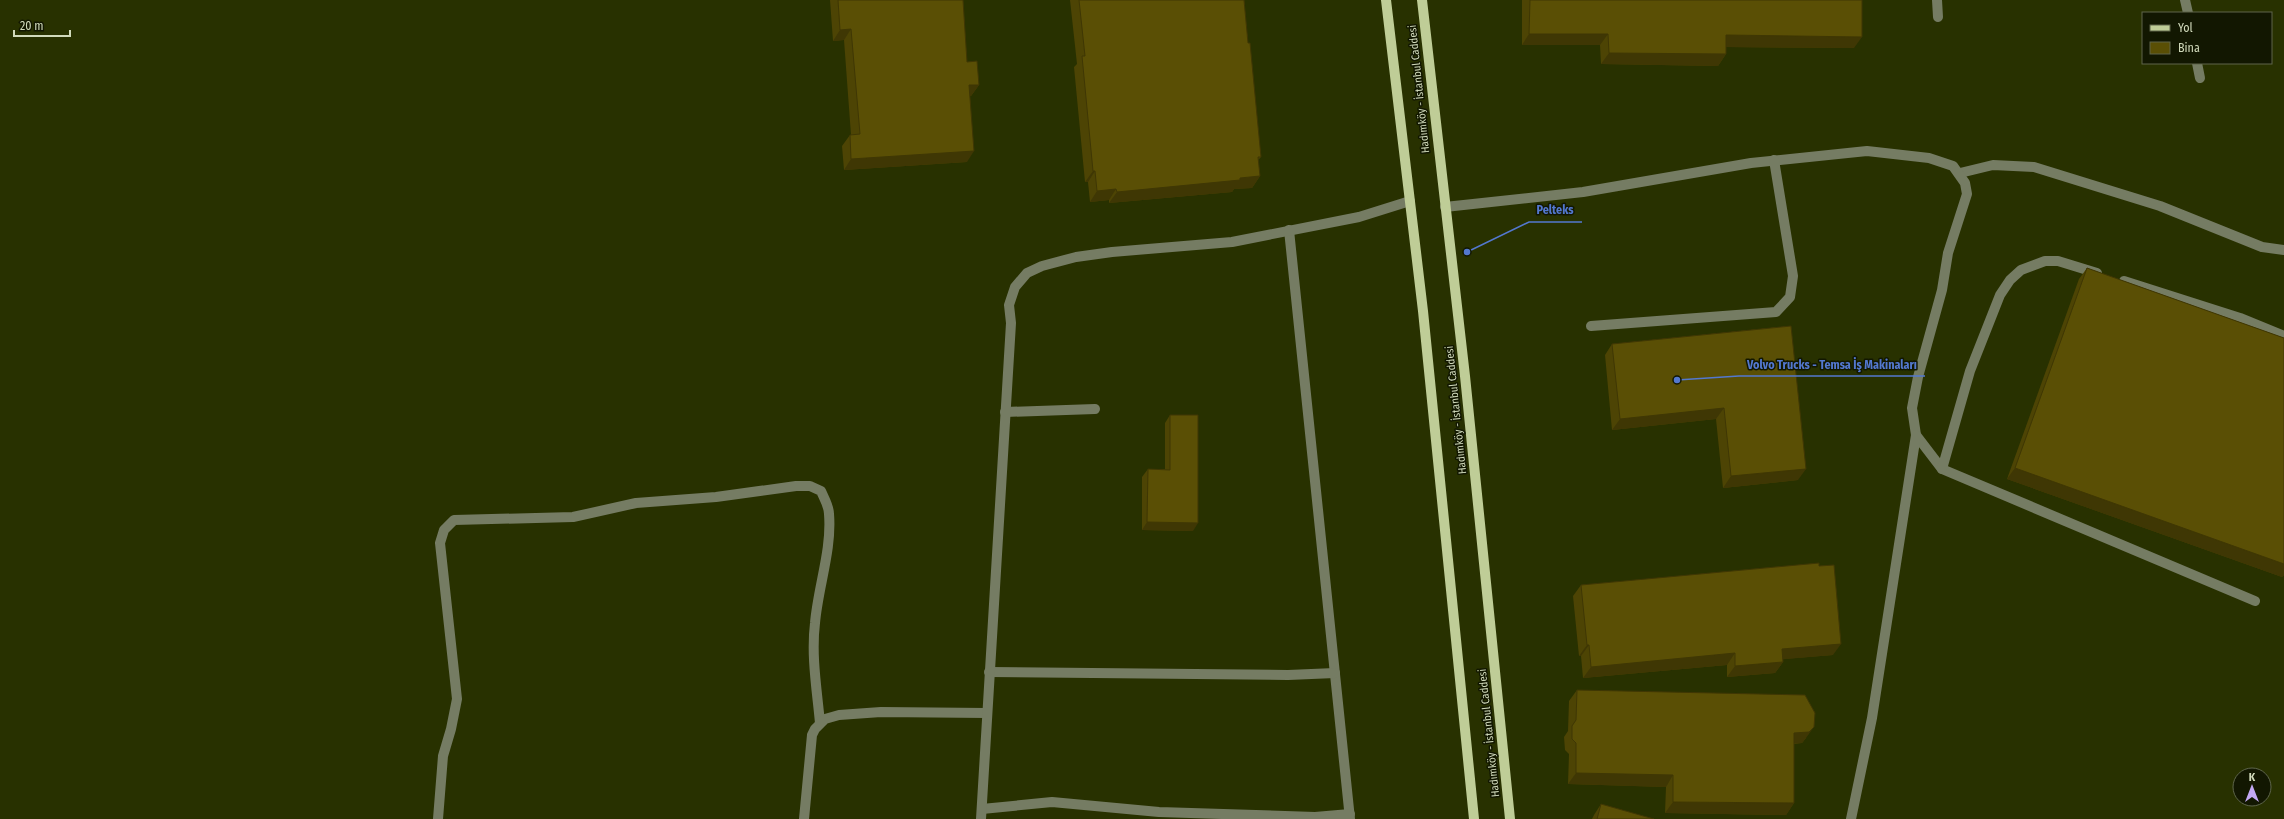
<svg xmlns="http://www.w3.org/2000/svg" width="2284" height="819" font-family="'Fira Sans Condensed',sans-serif">
  <rect width="100%" height="100%" fill="#283100"/>
  <g fill="none" stroke-linecap="round" stroke-linejoin="round">
    <g stroke="#757c63" stroke-width="10">
      <path d="M1937,0L1938,17"/>
      <path d="M2185,0L2188,13"/>
      <path d="M2197,63L2200,78"/>
      <path d="M1960,173L1993,165L2034,167L2160,206L2262,247L2284,250"/>
      <path d="M1445,207L1583,192L1751,163L1867,151L1929,158L1953,166L1965,183L1967,194L1948,253L1942,290L1918,377L1912,408L1916,435L1942,469L2255,601"/>
      <path d="M1289,230L1350,819"/>
      <path d="M2124,281L2240,318L2284,336"/>
      <path d="M1591,326L1776,312L1790,297L1793,276L1774,160"/>
      <path d="M1005,412L1095,409"/>
      <path d="M1942,469L1970,371L2000,295L2010,280L2021,270L2045,261H2058L2097,273"/>
      <path d="M989,672L1288,675L1335,673"/>
      <path d="M982,809L1052,802L1159,812L1315,817L1350,814"/>
      <path d="M438,819L443,756L451,729L457,699L440,543L444,530L454,520L573,517L636,503L716,497L796,486H810L821,491C824,498 829,506 829,514C832,550 818,587 815,623C811,656 817,690 820,723"/>
      <path d="M804,819L812,735L815,729L825,719L839,715L881,712L987,713"/>
      <path d="M981,819L1011,323L1009,305L1015,287L1027,273L1042,266L1076,257L1112,252L1232,242L1359,217L1410,201"/>
      <path d="M1851,819L1872,718L1916,435"/>
    </g>
    <g stroke="#bfcd97" stroke-width="10">
      <path d="M1386,0L1423,311L1474,819"/>
      <path d="M1422,0L1465,376L1510,819"/>
    </g>
  </g>
  <g fill="#4d4404">
    <path d="M830,0H963L967,62L979,85L971,96H970L967,162L844,170L842,146L850,135H851L844,40L833,41Z"/>
    <path d="M1070,0H1244L1248,43L1261,157L1258,160L1260,176L1252,188L1234,189L1232,192L1109,203V200L1090,202L1088,182H1085L1074,67L1077,64Z"/>
    <path d="M1522,0H1862L1854,48L1726,47V54L1718,66L1601,64L1600,45H1522Z"/>
    <path d="M2087,268L2284,338V575L2282,577L2007,479L2079,279Z"/>
    <path d="M1791,326L1798,480L1723,488L1716,419L1612,430L1605,355L1612,344Z"/>
    <path d="M1170,415L1193,531L1142,530V477L1148,469H1165V423Z"/>
    <path d="M1819,566L1833,655L1783,659V662L1775,673L1727,677V665L1583,678L1581,656H1579L1573,596L1581,585Z"/>
    <path d="M1577,690L1806,738L1802,743L1794,744V803L1786,815L1665,813L1666,787L1568,784L1569,754L1565,750L1564,737L1568,731L1569,701Z"/>
    <path d="M1601,804L1654,819H1592L1594,815Z"/>
  </g>
  <g fill="#3f3704">
    <path d="M851,29L844,40L833,41L840,30Z"/>
    <path d="M1529,34H1608L1600,45H1522Z"/>
    <path d="M1726,35L1862,37L1854,48L1719,47Z"/>
    <path d="M1609,53L1726,54L1718,66L1601,64Z"/>
    <path d="M969,85H979L971,96H961Z"/>
    <path d="M974,151L967,162L844,170L851,159Z"/>
    <path d="M1093,171H1095L1088,182H1085Z"/>
    <path d="M1260,176L1252,188L1234,189L1232,192L1109,203L1117,192Z"/>
    <path d="M1116,189L1109,200L1090,202L1097,191Z"/>
    <path d="M1724,408L1716,419L1612,430L1620,419Z"/>
    <path d="M2015,468L2284,564V575L2282,577L2007,479Z"/>
    <path d="M1806,469L1798,480L1723,488L1731,476Z"/>
    <path d="M1147,522L1198,523L1193,531L1142,530Z"/>
    <path d="M1841,644L1833,655L1774,660L1782,649Z"/>
    <path d="M1587,645H1589L1581,656H1579Z"/>
    <path d="M1735,653L1727,665L1583,678L1591,667Z"/>
    <path d="M1783,662L1775,673L1727,677L1735,666Z"/>
    <path d="M1814,727L1806,738L1802,743L1786,744L1794,733Z"/>
    <path d="M1576,773L1673,775L1666,787L1568,784Z"/>
    <path d="M1673,802L1794,803L1786,815L1665,813Z"/>
  </g>
  <g fill="#5a4f05" stroke="#3f3704">
    <path d="M838,0H963L967,62L977,61L979,85H969L974,151L851,159L850,135L860,134L851,29L840,30Z"/>
    <path d="M1079,0H1244L1248,43H1250L1261,157H1258L1260,176L1240,178V180L1117,192L1116,189L1097,191L1095,171H1093L1082,56H1085Z"/>
    <path d="M1530,0H1862V37L1726,35V54L1609,53L1608,34H1529Z"/>
    <path d="M2087,268L2284,338V564L2015,468Z"/>
    <path d="M1791,326L1806,469L1731,476L1724,408L1620,419L1612,344Z"/>
    <path d="M1170,415H1198V523L1147,522L1148,469L1170,470Z"/>
    <path d="M1819,563V566L1834,565L1841,644L1782,649L1783,662L1735,666V653L1591,667L1589,645H1587L1581,585Z"/>
    <path d="M1577,690L1805,695L1815,713L1814,727L1809,732L1794,733V803L1673,802V775L1576,773V743L1572,739V726L1576,720Z"/>
    <path d="M1601,804L1654,819H1597Z"/>
  </g>
  <g text-anchor="middle" dominant-baseline="central" stroke-width="3" stroke-linejoin="round" paint-order="stroke">
    <g font-size="11" fill="#d1dabb" stroke="#121701">
      <text transform="translate(1419 89) rotate(-96)">Hadımköy - İstanbul Caddesi</text>
      <text transform="translate(1456 410) rotate(-96)">Hadımköy - İstanbul Caddesi</text>
      <text transform="translate(1489 733) rotate(-96)">Hadımköy - İstanbul Caddesi</text>
    </g>
  </g>
  <path fill="none" stroke="#5378cf" stroke-width="1.5" d="M1467 252L1529 222H1582M1677 380L1739 376H1925"/>
  <g fill="#5378cf" stroke="#121701" stroke-width="1.5">
    <circle cx="1467" cy="252" r="4"/>
    <circle cx="1677" cy="380" r="4"/>
  </g>
  <g font-size="12" text-anchor="middle" font-weight="bold" fill="#5378cf" stroke="#121701" stroke-width="3" stroke-linejoin="round" paint-order="stroke">
    <text x="1555" y="214">Pelteks</text>
    <text x="1832" y="369">Volvo Trucks - Temsa İş Makinaları</text>
  </g>
  <rect x="2142" y="12" width="130" height="52" fill="#121701" stroke="#5e654b"/>
  <rect x="2150" y="25" width="20" height="6" fill="#bfcd97" stroke="#5e654b"/>
  <text x="2178" y="32" font-size="12" fill="#d1dabb">Yol</text>
  <rect x="2150" y="42" width="20" height="12" fill="#5a4f05" stroke="#5e654b"/>
  <text x="2178" y="52" font-size="12" fill="#d1dabb">Bina</text>
  <g transform="translate(2252 787)"><circle r="19" fill="#121701" stroke="#5e654b"/>
  <path d="M0-3L7 15L0 10L-7 15Z" fill="#c2a8f3"/>
  <text y="-6" font-size="11" font-weight="bold" text-anchor="middle" fill="#d1dabb">K</text>
  </g>
  <path d="M14 30v6h56v-6" fill="none" stroke="#d1dabb" stroke-width="2"/>
  <text x="20" y="30" font-size="12" fill="#d1dabb" stroke="#121701" stroke-width="3" paint-order="stroke">20 m</text>
</svg>
